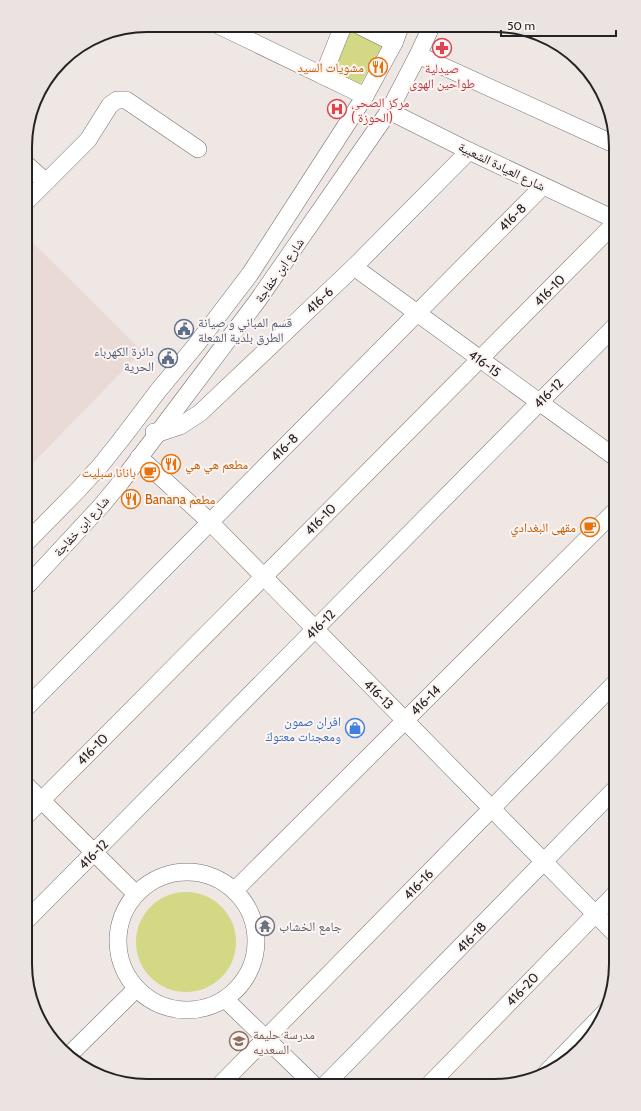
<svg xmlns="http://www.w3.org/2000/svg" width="641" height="1111" font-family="Cabin,'Noto Naskh Arabic',sans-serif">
  <rect width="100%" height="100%" fill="#eee7e4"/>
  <path fill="#e9dad5" d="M26,236L142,351L26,470Z"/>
  <g fill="#d2d884">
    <path d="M347,26L393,27L358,88L329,74Z"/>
    <circle cx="186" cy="942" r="50"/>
  </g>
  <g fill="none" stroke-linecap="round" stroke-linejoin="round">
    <defs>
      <g id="minor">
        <path d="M218,25L365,96"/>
        <path d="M360,26L394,43"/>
        <path d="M418,55L616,145"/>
        <path d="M323,76L343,26"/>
        <path d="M389,111L469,151L616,220"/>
        <path d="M26,164L46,182"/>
        <path d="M26,202L88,140L110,105L117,100H126L198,149"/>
        <path d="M354,267L616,458"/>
        <path d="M154,432L156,434L180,426L200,413L354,267L469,151"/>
        <path d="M139,457L210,522L616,935"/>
        <path d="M26,543L78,490L100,466L120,441L158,391L196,345L250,274L365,96L394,43L400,27"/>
        <path d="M25,588L101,506L121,482L258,300L389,111L418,55L431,27"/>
        <path d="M25,709L543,186"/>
        <path d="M25,784L136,894"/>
        <path d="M25,817L616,222"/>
        <circle cx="187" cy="941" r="69"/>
        <path d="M235,890L616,510"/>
        <path d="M25,922L616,325"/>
        <path d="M225,999L314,1085"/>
        <path d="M68,1056L136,989"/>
        <path d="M546,1073L607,1010"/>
        <path d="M220,1085L616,682"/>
        <path d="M325,1085L616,788"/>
        <path d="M428,1086L616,893"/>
      </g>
    </defs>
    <use href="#minor" stroke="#76706e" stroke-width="18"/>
    <use href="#minor" stroke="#fff" stroke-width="17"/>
  </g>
  <defs>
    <symbol id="pharmacy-ring" viewBox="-11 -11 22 22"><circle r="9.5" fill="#fbf4f2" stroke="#e0444e" stroke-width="1.5"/><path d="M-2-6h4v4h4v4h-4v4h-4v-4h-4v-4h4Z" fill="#e0444e"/></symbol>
    <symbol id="restaurant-ring" viewBox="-11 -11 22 22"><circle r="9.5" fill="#fbf4f2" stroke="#e8710a" stroke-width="1.5"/><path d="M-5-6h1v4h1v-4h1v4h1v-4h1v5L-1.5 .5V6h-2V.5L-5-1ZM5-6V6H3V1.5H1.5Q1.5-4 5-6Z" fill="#e8710a"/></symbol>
    <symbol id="hospital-ring" viewBox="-11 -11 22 22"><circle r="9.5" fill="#fbf4f2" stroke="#e0444e" stroke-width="1.5"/><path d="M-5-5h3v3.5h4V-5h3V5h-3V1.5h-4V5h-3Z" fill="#e0444e"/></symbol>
    <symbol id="civic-ring" viewBox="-11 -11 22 22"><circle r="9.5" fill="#fbf4f2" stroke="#5c6f8a" stroke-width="1.5"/><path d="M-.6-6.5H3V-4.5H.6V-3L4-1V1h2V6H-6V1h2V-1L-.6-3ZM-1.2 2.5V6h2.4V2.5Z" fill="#5c6f8a"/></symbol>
    <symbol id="cafe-ring" viewBox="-11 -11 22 22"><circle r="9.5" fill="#fbf4f2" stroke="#e8710a" stroke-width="1.5"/><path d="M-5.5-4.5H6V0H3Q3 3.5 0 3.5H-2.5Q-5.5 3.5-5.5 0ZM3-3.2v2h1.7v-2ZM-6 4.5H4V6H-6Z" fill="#e8710a"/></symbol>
    <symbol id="shop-ring" viewBox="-11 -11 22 22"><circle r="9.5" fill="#fbf4f2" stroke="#3f7fe0" stroke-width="1.5"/><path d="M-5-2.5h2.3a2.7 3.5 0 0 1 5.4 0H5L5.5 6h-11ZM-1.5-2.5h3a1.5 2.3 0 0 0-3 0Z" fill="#3f7fe0"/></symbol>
    <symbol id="temple-ring" viewBox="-11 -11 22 22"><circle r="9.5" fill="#fbf4f2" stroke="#6b7280" stroke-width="1.5"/><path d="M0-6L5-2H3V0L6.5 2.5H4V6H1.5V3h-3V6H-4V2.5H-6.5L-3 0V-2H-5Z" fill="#6b7280"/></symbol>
    <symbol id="school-ring" viewBox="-11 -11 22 22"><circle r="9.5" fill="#fbf4f2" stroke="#8d6e63" stroke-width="1.5"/><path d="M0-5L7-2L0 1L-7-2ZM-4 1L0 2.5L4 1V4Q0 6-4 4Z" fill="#8d6e63"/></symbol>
  </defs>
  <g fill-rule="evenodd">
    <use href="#pharmacy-ring" x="431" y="37" width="22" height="22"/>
    <use href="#restaurant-ring" x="367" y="56" width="22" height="22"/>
    <use href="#hospital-ring" x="326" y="98" width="22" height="22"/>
    <use href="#civic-ring" x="173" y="318" width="22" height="22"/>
    <use href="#civic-ring" x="157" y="347" width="22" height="22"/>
    <use href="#restaurant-ring" x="160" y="453" width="22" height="22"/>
    <use href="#cafe-ring" x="139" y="461" width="22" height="22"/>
    <use href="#restaurant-ring" x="120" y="488" width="22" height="22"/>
    <use href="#cafe-ring" x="579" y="516" width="22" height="22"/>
    <use href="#shop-ring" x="344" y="717" width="22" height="22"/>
    <use href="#temple-ring" x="254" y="915" width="22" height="22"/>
    <use href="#school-ring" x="228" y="1030" width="22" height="22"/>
  </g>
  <g text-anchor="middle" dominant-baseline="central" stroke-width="4" stroke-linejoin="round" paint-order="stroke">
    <g font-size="13" fill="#c56008" stroke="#fbf4f2" text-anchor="end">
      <text x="364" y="67">مشويات السيد</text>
      <text x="185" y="464" text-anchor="start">مطعم هي هي</text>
      <text x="136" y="472">بانانا سبليت</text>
      <text x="145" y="499" text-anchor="start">Banana مطعم</text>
      <text x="576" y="527">مقهى البغدادي</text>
    </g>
    <g font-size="13" fill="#be3a42" stroke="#fbf4f2">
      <text x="442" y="68">صيدلية<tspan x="442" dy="15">طواحين الهوى</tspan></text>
      <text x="351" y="102" text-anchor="start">مركز الصحي<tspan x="351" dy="15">( الحوزة)</tspan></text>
    </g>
    <g font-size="13" fill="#252322" stroke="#fbf4f2">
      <text transform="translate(502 166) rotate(26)">شارع العيادة الشعبية</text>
      <text transform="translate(512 217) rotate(-45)">416-8</text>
      <text transform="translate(279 270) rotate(-55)">شارع ابن خفاجة</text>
      <text transform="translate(549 290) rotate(-45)">416-10</text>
      <text transform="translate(319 300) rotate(-43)">416-6</text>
      <text transform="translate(485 363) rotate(36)">416-15</text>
      <text transform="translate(548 393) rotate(-45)">416-12</text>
      <text transform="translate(284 447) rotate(-45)">416-8</text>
      <text transform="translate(320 519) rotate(-45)">416-10</text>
      <text transform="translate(81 526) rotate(-48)">شارع ابن خفاجة</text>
      <text transform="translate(320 624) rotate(-45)">416-12</text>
      <text transform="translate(379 694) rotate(45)">416-13</text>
      <text transform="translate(425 700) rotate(-45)">416-14</text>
      <text transform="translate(92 749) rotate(-45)">416-10</text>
      <text transform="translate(93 854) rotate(-45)">416-12</text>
      <text transform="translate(418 884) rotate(-46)">416-16</text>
      <text transform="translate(471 937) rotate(-46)">416-18</text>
      <text transform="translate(522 989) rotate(-46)">416-20</text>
    </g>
    <g font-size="13" fill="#4e5e75" stroke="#fbf4f2" text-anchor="start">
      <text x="198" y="322">قسم المباني و صيانة<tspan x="198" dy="15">الطرق بلدية الشعلة</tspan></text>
      <text x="154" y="351" text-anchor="end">دائرة الكهرباء<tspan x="154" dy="15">الحرية</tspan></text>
    </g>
    <g font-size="13" fill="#366cbe" stroke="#fbf4f2" text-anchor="end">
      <text x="341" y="721">افران صمون<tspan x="341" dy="15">ومعجنات معتوكَ</tspan></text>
    </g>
    <g font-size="13" fill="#5b616d" stroke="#fbf4f2" text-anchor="start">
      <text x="279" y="926">جامع الخشاب</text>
    </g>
    <g font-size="13" fill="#785e54" stroke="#fbf4f2" text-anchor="start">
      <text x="253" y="1034">مدرسة حليمة<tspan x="253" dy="15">السعديه</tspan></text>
    </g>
  </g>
  <path d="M0 0H641V1111H0ZM147 32H494A115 115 0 0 1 609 147V964A115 115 0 0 1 494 1079H147A115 115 0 0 1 32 964V147A115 115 0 0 1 147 32Z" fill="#eae3e1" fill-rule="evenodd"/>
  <path fill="none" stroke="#252322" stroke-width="2" d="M147 32H494A115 115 0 0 1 609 147V964A115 115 0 0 1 494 1079H147A115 115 0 0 1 32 964V147A115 115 0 0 1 147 32Z"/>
  <path d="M501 30v6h115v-6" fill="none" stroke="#252322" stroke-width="2"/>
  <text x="507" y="30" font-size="12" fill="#252322" stroke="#fbf4f2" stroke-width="3" paint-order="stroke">50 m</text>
</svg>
